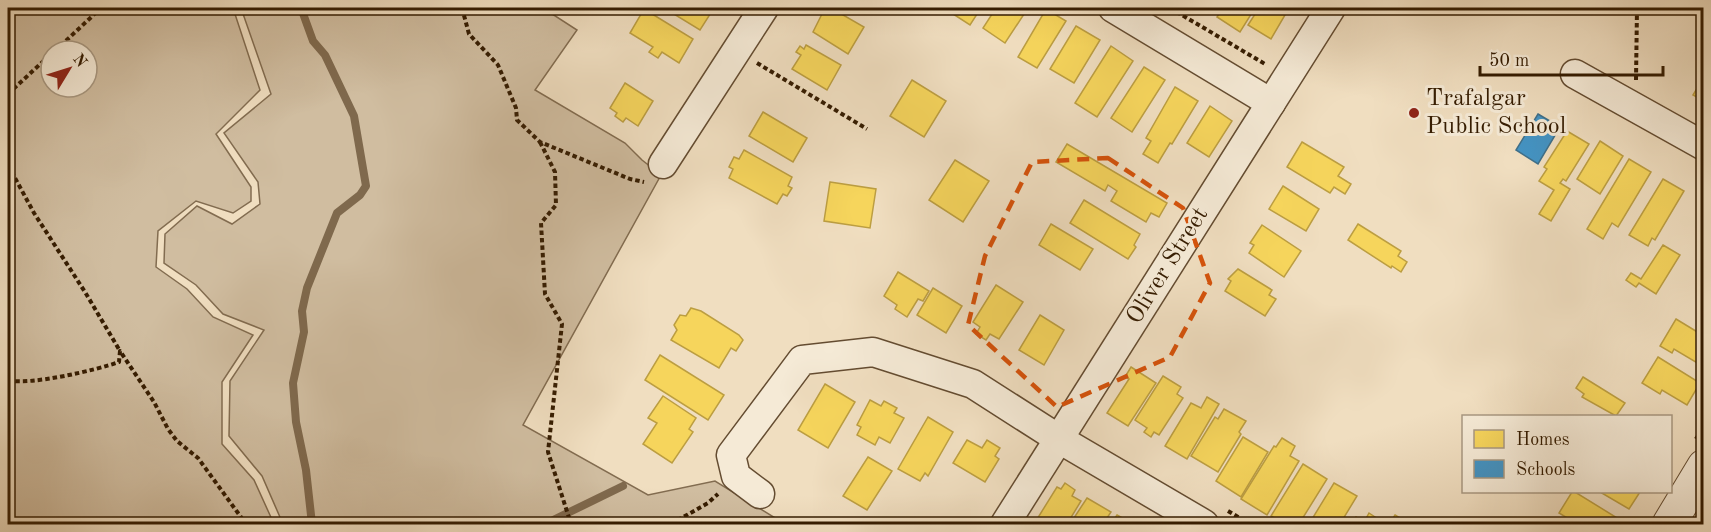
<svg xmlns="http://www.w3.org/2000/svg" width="1711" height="532" font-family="'Old Standard TT',serif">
  <rect width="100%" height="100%" fill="#f0dec0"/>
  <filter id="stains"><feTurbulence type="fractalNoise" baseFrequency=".00333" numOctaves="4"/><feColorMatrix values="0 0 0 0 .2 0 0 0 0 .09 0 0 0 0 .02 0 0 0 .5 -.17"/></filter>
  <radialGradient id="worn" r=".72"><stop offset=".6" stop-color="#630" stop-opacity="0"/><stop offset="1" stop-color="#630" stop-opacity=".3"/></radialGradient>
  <g fill="#d0bda0" stroke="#826c50" stroke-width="1.5" fill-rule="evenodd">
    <path d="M8,8H233L260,90L216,134L251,187V201L233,213L196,201L158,231L156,267L187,289L213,317L253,335L222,382V444L254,480L274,524H8ZM51,51H87V87H51Z"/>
    <path d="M241,8H543L577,30L535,90L625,143L642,160L661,175L523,425L648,495L715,481L785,524H283L262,476L229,436L230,381L264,330L223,314L196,285L164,263L165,234L197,206L232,224L260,204L258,182L224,133L271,94Z"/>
  </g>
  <g fill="#f6d55c" stroke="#bc9e41" stroke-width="1.5">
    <path d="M664,8H714L700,30Z"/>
    <path d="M825,8H831L864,27L848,54L813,32Z"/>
    <path d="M953,8H981L970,25L950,12Z"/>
    <path d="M996,8H1028L1005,43L983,28Z"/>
    <path d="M1223,8H1255L1240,32L1217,17Z"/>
    <path d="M1259,8H1273L1285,15L1271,39L1248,25Z"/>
    <path d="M644,9L693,39L679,63L662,52L658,58L649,52L653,47L630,33Z"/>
    <path d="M1046,9L1066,21L1037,68L1018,57Z"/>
    <path d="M1076,26L1100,40L1074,83L1050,69Z"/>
    <path d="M806,45L841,65L827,90L792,69L801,55L796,52L800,46L804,49Z"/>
    <path d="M1111,46L1133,61L1097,117L1075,103Z"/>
    <path d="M1144,67L1165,80L1132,132L1111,118Z"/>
    <path d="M1704,77V101L1693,95Z"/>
    <path d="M912,80L946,101L924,137L890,116Z"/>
    <path d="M625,83L653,101L638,126L626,118L623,122L615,116L617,113L610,108Z"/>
    <path d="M1175,87L1198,101L1172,144L1170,143L1158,163L1143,154L1151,141L1146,138Z"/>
    <path d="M1210,106L1232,121L1209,157L1187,143Z"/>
    <path d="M763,112L807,138L793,162L749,136Z"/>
    <path d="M1567,131L1589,144L1566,181L1563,179L1560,183L1570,189L1551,221L1539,214L1554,190L1539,181L1547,169L1544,167Z"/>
    <path d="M1600,141L1623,156L1600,194L1577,179Z"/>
    <path d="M1302,142L1344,167L1338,176L1351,184L1345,194L1334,187L1330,193L1287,167Z"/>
    <path d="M1067,144L1167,203L1159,217L1151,213L1146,222L1111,201L1117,191L1108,185L1105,191L1056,162Z"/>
    <path d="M744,150L792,177L788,186L792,188L787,196L783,194L777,204L729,178L733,169L729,167L734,157L739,159Z"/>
    <path d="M1629,159L1651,172L1618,227L1612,223L1603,239L1587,229Z"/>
    <path d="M955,160L989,181L963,222L929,200Z"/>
    <path d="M1663,179L1684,191L1655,240L1652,238L1648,246L1629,235Z"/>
    <path d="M830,182L876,189L870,228L824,221Z"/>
    <path d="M1283,186L1319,209L1306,231L1269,209Z"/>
    <path d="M1084,200L1140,234L1134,245L1136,247L1128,259L1070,223Z"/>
    <path d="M1051,224L1093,249L1080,270L1039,245Z"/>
    <path d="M1358,224L1401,251L1398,256L1407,262L1401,272L1392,266L1391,268L1348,240Z"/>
    <path d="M1262,225L1301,251L1284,277L1249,253L1254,245L1250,243Z"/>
    <path d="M1663,245L1680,255L1656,294L1639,283L1636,287L1626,280L1631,273L1641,279Z"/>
    <path d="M1238,269L1272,290L1269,295L1276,299L1265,316L1225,291L1231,281L1228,279Z"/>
    <path d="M898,272L929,291L923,301L918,299L907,317L895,309L897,305L884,296Z"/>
    <path d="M996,285L1023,302L999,339L990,334L986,340L976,334L980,327L973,322Z"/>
    <path d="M933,288L962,306L946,333L917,315Z"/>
    <path d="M691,308L701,311L739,335L743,340L736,351L731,348L719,368L671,340L677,330L674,325L680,315L686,316Z"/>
    <path d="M1040,315L1064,330L1044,365L1019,350Z"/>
    <path d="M1676,319L1704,336V367L1674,349L1672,353L1660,346Z"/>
    <path d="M660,355L724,395L708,420L645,380Z"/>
    <path d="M1658,357L1700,383L1687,405L1662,390L1660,394L1642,383Z"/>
    <path d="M1131,367L1156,383L1128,426L1107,413L1129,379L1125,377Z"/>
    <path d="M1163,376L1181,387L1177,394L1183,398L1159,435L1154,432L1151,437L1144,432L1147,428L1135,420Z"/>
    <path d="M1583,377L1625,403L1616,416L1582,397L1584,394L1576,388Z"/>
    <path d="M825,384L855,402L828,448L798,430Z"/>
    <path d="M663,396L696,418L689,429L693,432L672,463L643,444L657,423L648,418Z"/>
    <path d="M1207,397L1219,404L1187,459L1165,446L1191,403L1201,408Z"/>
    <path d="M870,400L881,406L884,401L897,408L894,413L904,418L890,443L879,437L875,445L857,435L861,427L857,425Z"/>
    <path d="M1224,409L1246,421L1239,432L1241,434L1218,472L1191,456L1215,417L1218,419Z"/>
    <path d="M928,417L953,432L928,476L925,473L920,481L898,469Z"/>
    <path d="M1243,437L1268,452L1241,497L1216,481Z"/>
    <path d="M1282,438L1295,446L1290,456L1299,461L1267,515L1241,499L1274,446L1276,447Z"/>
    <path d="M967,440L982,448L987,440L1000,448L995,456L999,459L985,482L953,463Z"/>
    <path d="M868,457L892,471L867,510L843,496Z"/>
    <path d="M1303,464L1327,479L1299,524H1285L1271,516Z"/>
    <path d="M1065,483L1075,490L1072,496L1081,501L1067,524H1034L1057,487L1061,489Z"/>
    <path d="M1334,483L1357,496L1340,524H1309Z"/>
    <path d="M1572,492H1575L1622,521L1620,524H1577L1559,513Z"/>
    <path d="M1600,492H1640L1629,509Z"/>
    <path d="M1087,498L1111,512L1103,524H1070Z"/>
    <path d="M1369,513L1381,521L1379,524H1351L1356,517L1364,522Z"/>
    <path d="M1117,515L1133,524H1111Z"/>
    <path d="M1395,515L1408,523L1407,524H1389Z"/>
  </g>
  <path fill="#4393c3" stroke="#3f6f89" stroke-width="1.5" d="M1538,114L1560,127L1538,164L1516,150Z"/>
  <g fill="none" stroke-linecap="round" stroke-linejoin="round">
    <g stroke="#7f694d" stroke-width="8">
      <path d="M301,8L313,41L325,55L354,116L366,186L360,195L337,213L307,288L302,311L304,332L293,383L296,422L306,470L312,524"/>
      <path d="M545,524L623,486"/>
    </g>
    <defs>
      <g id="minor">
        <path d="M1113,8L1271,103"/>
        <path d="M1575,74L1704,146"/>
        <path d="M663,164L764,8"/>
        <path d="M760,494L736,476L731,455L802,360L873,352L973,384L1059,439L1204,524"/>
        <path d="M1005,524L1331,8"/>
      </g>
      <path id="tertiary" d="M1669,524L1704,466"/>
    </defs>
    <use href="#minor" stroke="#644c31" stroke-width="31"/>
    <use href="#tertiary" stroke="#644c31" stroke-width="35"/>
    <g stroke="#351c01" stroke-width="4" stroke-dasharray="4.5 3" stroke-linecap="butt">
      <path d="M462,8L469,34L498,65L516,108L517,120L540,142L630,179L644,182"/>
      <path d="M1170,8L1265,64"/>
      <path d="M55,51L101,8"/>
      <path d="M757,63L867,129"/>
      <path d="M1636,80L1637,8"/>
      <path d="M8,94L51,54"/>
      <path d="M540,142L555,172L556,205L541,223L545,294L562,324L548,452L571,524"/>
      <path d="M8,165L34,213L85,292L120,351"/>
      <path d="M8,380C28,386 97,370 119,362L120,351L154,402L168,429L177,441L198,458L246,524"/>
      <path d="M1696,439L1704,426"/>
      <path d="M1228,511L1250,524"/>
      <path d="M671,524L708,503L718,494"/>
    </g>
    <use href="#minor" stroke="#f5ead6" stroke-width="28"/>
    <use href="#tertiary" stroke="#f5ead6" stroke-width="33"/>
  </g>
  <path fill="none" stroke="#d6530b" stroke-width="4.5" stroke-dasharray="12 8" stroke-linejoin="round" d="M1108,158L1183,208L1210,283L1170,357L1057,407L968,325L985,256L1032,162Z"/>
  <circle fill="#8f2418" stroke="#f5ead6" stroke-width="2" cx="1414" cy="113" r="6"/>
  <g text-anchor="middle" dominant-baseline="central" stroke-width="6" stroke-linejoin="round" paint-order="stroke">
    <g font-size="24" fill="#351c01" stroke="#f5ead6" text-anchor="start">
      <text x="1426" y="99">Trafalgar<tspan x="1426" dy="28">Public School</tspan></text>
    </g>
    <g font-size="24" fill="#351c01" stroke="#f5ead6">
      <text transform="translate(1168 266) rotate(-58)">Oliver Street</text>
    </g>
  </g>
  <rect width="1711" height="532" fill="none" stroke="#f0dec0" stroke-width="30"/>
  <rect x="9" y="9" width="1693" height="514" fill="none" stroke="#351c01" stroke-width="3"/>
  <rect x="15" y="15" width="1681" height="502" fill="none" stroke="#351c01" stroke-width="1.5"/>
  <rect x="1462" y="415" width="210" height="78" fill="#f5ead6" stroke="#a89881" stroke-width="1.5"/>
  <rect x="1474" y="430" width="30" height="18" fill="#f6d55c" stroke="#a89881" stroke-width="1.5"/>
  <text x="1516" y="445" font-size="18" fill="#351c01">Homes</text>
  <rect x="1474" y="460" width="30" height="18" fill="#4393c3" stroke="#a89881" stroke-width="1.5"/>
  <text x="1516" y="475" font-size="18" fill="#351c01">Schools</text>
  <g transform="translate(69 69) rotate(52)"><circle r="28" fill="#f5ead6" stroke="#a89881" stroke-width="1.5"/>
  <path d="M0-4.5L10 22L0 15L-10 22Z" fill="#8f2418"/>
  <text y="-9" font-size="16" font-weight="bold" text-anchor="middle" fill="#351c01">N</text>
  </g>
  <path d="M1480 66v9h183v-9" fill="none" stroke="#351c01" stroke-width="3"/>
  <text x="1489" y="66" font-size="18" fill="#351c01" stroke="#f5ead6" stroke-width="4.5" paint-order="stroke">50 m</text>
  <rect width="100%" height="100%" filter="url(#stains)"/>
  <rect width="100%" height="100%" fill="url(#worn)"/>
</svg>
